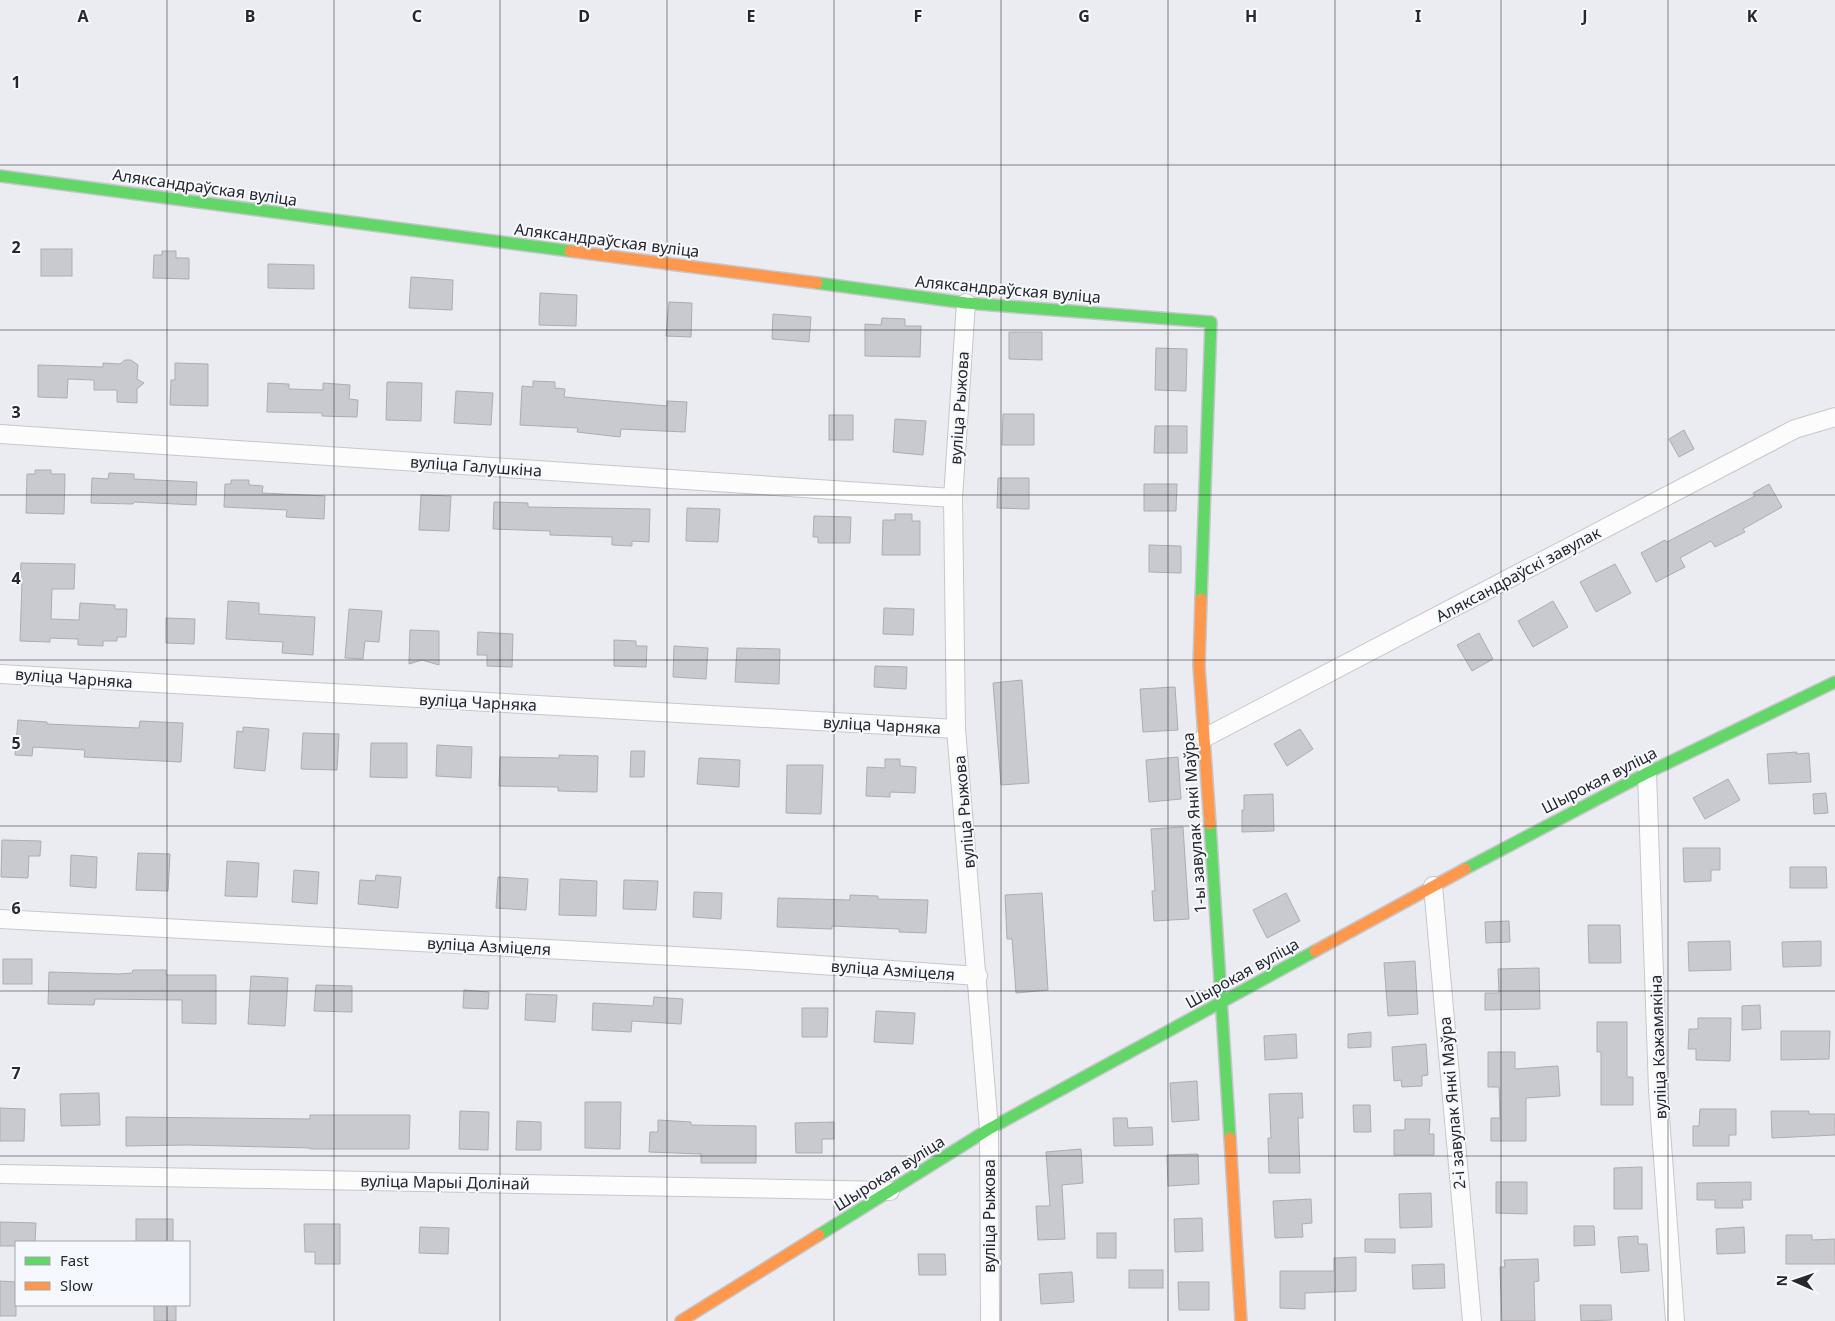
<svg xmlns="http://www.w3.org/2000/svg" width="1835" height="1321" font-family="'Noto Sans',sans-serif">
  <rect width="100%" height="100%" fill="#ebecf2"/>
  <g fill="#c9cacf" stroke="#acadb1">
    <rect x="41" y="249" width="31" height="27"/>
    <path d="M162,251H176V258H189V279L153,278L154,255H162Z"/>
    <path d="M268,264L314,265V289L268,288Z"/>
    <path d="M411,277L453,280L452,310L409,308Z"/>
    <path d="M540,293L577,295L576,326L539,325Z"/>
    <path d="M669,302L692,303L691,337L666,336Z"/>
    <path d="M773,314L811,317L809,342L772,339Z"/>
    <path d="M882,318L905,319V326H921L920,357L865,356V324L881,325Z"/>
    <path d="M1009,332H1042V360L1009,359Z"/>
    <path d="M1156,348L1187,349L1186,391L1155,390Z"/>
    <path d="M125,360H131L138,365L137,379L144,383L137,389V403L117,402V390H94V380L68,379L67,398L38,397V365L103,367V363L120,364Z"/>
    <path d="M175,363L208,364V406L170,405L171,380H175Z"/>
    <path d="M533,381L555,382V388L565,389L564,397L667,406V401L687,402L685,432L621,429L620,437L577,432L578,428L520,425L522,386L533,387Z"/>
    <path d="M387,382L422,383L421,421L386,420Z"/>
    <path d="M268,383L289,384V389L323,390V383L350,385L349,399L358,400L357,417L322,416V413L267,412Z"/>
    <path d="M456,391L493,393L491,425L454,423Z"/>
    <path d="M1003,414H1034V445H1002Z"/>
    <rect x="829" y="415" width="24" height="25"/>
    <path d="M895,419L926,421L923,455L893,452Z"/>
    <path d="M1155,426H1187V453H1154Z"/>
    <path d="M1684,430L1694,449L1679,457L1669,439Z"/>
    <path d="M35,470H51V474H65L64,514L26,513L27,474H35Z"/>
    <path d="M109,473L134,474V479L197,482L196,505L134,502L133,504L91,503L92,478L108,479Z"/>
    <path d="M998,478H1029V509L997,508Z"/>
    <path d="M231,480H249V485L263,486L262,493L325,496L324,519L286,517L287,510L224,507L225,484H231Z"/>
    <path d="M1144,484H1177L1176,511H1144Z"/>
    <path d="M1769,484L1782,507L1743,529L1745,532L1715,547L1711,541L1680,558L1685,567L1656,582L1641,553L1665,540L1667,542L1755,496L1753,493Z"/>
    <path d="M421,495L451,496L449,531L419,530Z"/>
    <path d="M494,502L528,503V507L650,509L649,542L632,541V546L612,545V537L550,535V531L493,529Z"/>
    <path d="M687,508L720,509L718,542L686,541Z"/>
    <path d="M895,514H912V521H920V555H882L883,520H895Z"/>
    <path d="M814,516L851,517L850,543H818V537H813Z"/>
    <path d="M1149,545L1181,546V573L1149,572Z"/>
    <path d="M21,563L75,564L74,589H52L51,619L79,620L80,603L115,605V609H127L126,637H117V641H103V646L78,645V639L50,638V642L20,641L22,582H20Z"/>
    <path d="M1615,564L1631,593L1596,612L1580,582Z"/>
    <path d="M228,601L259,603V614L315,617L313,655L282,653L283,642L226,639Z"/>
    <path d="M1553,601L1568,627L1533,647L1518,621Z"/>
    <path d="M884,608L914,609L913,635L883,634Z"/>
    <path d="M349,609L382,611L379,642L365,641L363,659L345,658Z"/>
    <path d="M166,618L195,619L194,644L166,643Z"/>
    <path d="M410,630L439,631V665L422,660L409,664Z"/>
    <path d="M478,632L513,634L512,667L487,666V655H477Z"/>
    <path d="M1479,633L1493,659L1472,671L1457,645Z"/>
    <path d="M614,640L636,641V646H647L646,667L614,666Z"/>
    <path d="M674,646L708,648L706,679L673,677Z"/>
    <path d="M737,648L780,649L779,684L735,682Z"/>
    <path d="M875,666L907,667L906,689L874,687Z"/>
    <path d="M1022,680L1029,783L1001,785L993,683Z"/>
    <path d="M1175,687L1178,730L1143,732L1140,689Z"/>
    <path d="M18,720L47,722V724L139,728L140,721L183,723L181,762L84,757L85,750L33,747L32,756L15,755Z"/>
    <path d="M243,727L269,729L265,771L234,768L237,731L243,732Z"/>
    <path d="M1300,729L1313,749L1287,766L1274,744Z"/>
    <path d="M303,733L339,734L337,770L301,769Z"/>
    <path d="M371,743H407V778L370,777Z"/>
    <path d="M437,745L472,747L471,778L436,776Z"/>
    <path d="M631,751H645L644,777H630Z"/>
    <path d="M1797,752L1796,754L1809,753L1811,782L1769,784L1767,754Z"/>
    <path d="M559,755L598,756L597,792L558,791V787L499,786L500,757L559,758Z"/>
    <path d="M1178,757L1181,799L1149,802L1146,760Z"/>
    <path d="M699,758L740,760L739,787L697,784Z"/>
    <path d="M885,759H900V766L916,767L915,793L890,792V797L866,796L867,767L885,768Z"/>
    <path d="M787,765H823L821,814L786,813Z"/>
    <path d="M1728,779L1740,800L1705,819L1693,798Z"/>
    <path d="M1826,793L1828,813L1814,814L1813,794Z"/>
    <path d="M1273,794L1274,831L1242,832V810H1244V795Z"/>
    <path d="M1183,827L1189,919L1154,921L1152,891H1155L1151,829Z"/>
    <path d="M2,840L41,841L40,856H29L28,878L1,877Z"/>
    <path d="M1683,848H1720V870H1711V881L1684,882Z"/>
    <path d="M138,853L170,854L168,891L136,890Z"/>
    <path d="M71,855L97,857L96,888L70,886Z"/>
    <path d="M227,861L259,863L257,897L225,896Z"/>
    <path d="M1790,867H1826L1827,888H1790Z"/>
    <path d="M294,870L319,872L317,904L292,902Z"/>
    <path d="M376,875L401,877L398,908L358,904L360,880L375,881Z"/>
    <path d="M498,877L528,879L526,910L496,908Z"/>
    <path d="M560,879L597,881L596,916L559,915Z"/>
    <path d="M624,880L658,881L656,910L623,909Z"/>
    <path d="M694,892L722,893L721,919L693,917Z"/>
    <path d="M1042,893L1048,990L1016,993L1012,939H1007L1005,895Z"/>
    <path d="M1286,893L1300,921L1267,938L1253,910Z"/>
    <path d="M850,895L878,896V899L928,900L926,933L899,932V929L832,926V929L777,927L778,898L850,900Z"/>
    <path d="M1509,921L1510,942L1486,943L1485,922Z"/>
    <path d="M1588,925H1620L1621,963H1589Z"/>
    <path d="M1730,941L1731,970L1689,971L1688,942Z"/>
    <path d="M1821,941V966L1783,967L1782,942Z"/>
    <rect x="3" y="959" width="29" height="25"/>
    <path d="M1415,961L1418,1014L1388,1016L1384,963Z"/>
    <path d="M1539,968L1540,1009L1485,1010V993H1499L1498,969Z"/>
    <path d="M133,970H166V975H216V1024L182,1023V1000L95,999L94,1005L48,1004L49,972L119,974L132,973Z"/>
    <path d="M251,976L288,978L285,1026L248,1024Z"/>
    <path d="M316,985L352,986V1012L314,1011Z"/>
    <path d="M464,990L489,992L488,1009L463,1008Z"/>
    <path d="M526,994L557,995L555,1022L525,1020Z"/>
    <path d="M654,997L683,999L681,1024L632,1021L631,1032L592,1030L593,1003L653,1006Z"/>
    <path d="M1760,1005L1761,1029L1742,1030V1006Z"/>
    <path d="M802,1008H828L827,1037H802Z"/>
    <path d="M876,1011L915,1013L913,1044L874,1042Z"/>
    <path d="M1698,1018H1731L1730,1061L1696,1060V1049H1688L1689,1029H1698Z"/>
    <path d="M1597,1022H1627V1077H1633V1105H1601V1052H1597Z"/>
    <path d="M1781,1031H1830L1829,1059L1781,1060Z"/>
    <path d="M1371,1032V1047L1348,1048V1034Z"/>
    <path d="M1296,1034L1297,1058L1265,1060L1264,1036Z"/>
    <path d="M1426,1044L1428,1075L1422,1076V1086L1402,1087L1401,1080L1394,1081L1392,1047Z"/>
    <path d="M1488,1052H1515V1069L1558,1066L1560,1096L1526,1098V1141H1491V1118H1500L1499,1087H1488Z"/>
    <path d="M1197,1081L1199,1120L1172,1122L1170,1083Z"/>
    <path d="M99,1093L100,1125L61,1126L60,1094Z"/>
    <path d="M1302,1093L1303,1118H1298L1300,1173H1269L1268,1138H1271L1269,1094Z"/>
    <path d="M585,1102H621L620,1149L585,1148Z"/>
    <path d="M1353,1105H1370L1371,1132H1354Z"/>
    <path d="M0,1108L25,1109L24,1141H0Z"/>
    <path d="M1700,1109H1736V1135H1729V1146H1693V1126H1699Z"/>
    <path d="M460,1111L489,1112L488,1150L459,1149Z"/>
    <path d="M1771,1111H1809V1114H1835V1135L1772,1138Z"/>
    <path d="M310,1115H410L409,1149H310V1148L186,1145L126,1146V1117L310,1119Z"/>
    <path d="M1113,1118H1127L1128,1128L1152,1127L1153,1145L1114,1146Z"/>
    <path d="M1405,1119H1430L1429,1134H1434V1155H1394V1130H1405Z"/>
    <path d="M658,1120L691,1122V1125L756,1126V1163H701V1154L649,1152L650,1132H658Z"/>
    <path d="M517,1121L541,1122V1150H516Z"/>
    <path d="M834,1122V1139H822V1153H796L795,1123Z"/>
    <path d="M1081,1149L1083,1183L1062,1185L1065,1239L1038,1240L1036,1206H1050L1046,1152Z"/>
    <path d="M1198,1154L1199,1184L1168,1186L1167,1155Z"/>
    <path d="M1642,1167V1209H1614V1168Z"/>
    <path d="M1496,1182H1527V1214L1496,1213Z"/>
    <path d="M1751,1182V1200H1742L1743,1208H1715V1200H1697V1183Z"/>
    <path d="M1431,1193L1432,1227L1400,1228L1399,1194Z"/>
    <path d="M1311,1199L1312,1223L1302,1224L1303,1237L1275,1238L1273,1201Z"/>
    <path d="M1202,1218L1203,1251L1175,1252L1174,1219Z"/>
    <rect x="136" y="1219" width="37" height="23"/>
    <path d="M0,1222L36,1223L35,1242H16V1246H0Z"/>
    <path d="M304,1224H340V1264H315V1252H305Z"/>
    <path d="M1574,1226H1594L1595,1245L1574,1246Z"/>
    <path d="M420,1227L449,1228L448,1254L419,1253Z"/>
    <path d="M1744,1227L1745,1253L1717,1254L1716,1229Z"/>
    <rect x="1097" y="1233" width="19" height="25"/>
    <path d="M1786,1235H1812V1240L1835,1239V1264H1786Z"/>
    <path d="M1638,1236V1244H1647L1649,1271L1621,1273L1618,1237Z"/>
    <path d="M1365,1239H1395V1253L1365,1252Z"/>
    <path d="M918,1254H945L946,1275H919Z"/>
    <path d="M1356,1257V1291L1305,1293V1309L1280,1308V1271H1334V1258Z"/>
    <path d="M1538,1259L1539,1281L1534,1282L1535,1321H1502L1500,1267H1505L1504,1260Z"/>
    <path d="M1444,1264L1445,1288L1413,1289L1412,1265Z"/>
    <rect x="1129" y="1270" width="34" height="18"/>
    <path d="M1072,1272L1074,1302L1041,1304L1039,1274Z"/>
    <path d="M0,1281L16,1282V1316H0Z"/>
    <path d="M1178,1282H1209V1310H1179Z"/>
    <rect x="154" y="1305" width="22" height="16"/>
    <path d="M1580,1305H1611L1612,1320L1581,1321Z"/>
  </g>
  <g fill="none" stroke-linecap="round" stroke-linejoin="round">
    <defs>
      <g id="street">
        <path d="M966,303L953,498L956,729L989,1129L990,1321"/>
        <path d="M0,434L953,498"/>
        <path d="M0,674L956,729"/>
        <path d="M1204,738L1795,429L1835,417"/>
        <path d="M1647,773L1658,1090L1675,1321"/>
        <path d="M1433,886L1472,1321"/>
        <path d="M0,919L747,960L978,976"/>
        <path d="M0,1174L890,1191"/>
      </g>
      <g id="fast">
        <path d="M0,176L570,251"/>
        <path d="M817,283L966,303L1211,322L1201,599"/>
        <path d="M1210,824L1230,1138"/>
        <path d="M1465,869L1647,773L1835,682"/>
        <path d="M819,1235L989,1129L1315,951"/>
      </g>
      <g id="slow">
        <path d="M570,251L817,283"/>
        <path d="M1201,599L1199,666L1210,824"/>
        <path d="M1315,951L1465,869"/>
        <path d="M1230,1138L1241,1321"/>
        <path d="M681,1321L819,1235"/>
      </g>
    </defs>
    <use href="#street" stroke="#c6c7cc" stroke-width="20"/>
    <use href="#fast" stroke="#c6c7cc" stroke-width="14"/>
    <use href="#slow" stroke="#c6c7cc" stroke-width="14"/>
    <use href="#street" stroke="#fcfcfd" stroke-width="18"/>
    <use href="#fast" stroke="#63d668" stroke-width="11"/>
    <use href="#slow" stroke="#ff974d" stroke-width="11"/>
  </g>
  <path fill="none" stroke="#27282c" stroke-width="1" stroke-opacity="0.55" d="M167,0V1242M334,0V1321M500,0V1321M667,0V1321M834,0V1321M1001,0V1321M1168,0V1321M1335,0V1321M1501,0V1321M1668,0V1321M0,165H1835M0,330H1835M0,495H1835M0,660H1835M0,826H1835M0,991H1835M0,1156H1835M167,1305V1321"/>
  <g text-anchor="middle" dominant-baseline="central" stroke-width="4" stroke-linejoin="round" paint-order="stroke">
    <g font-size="16" fill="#27282c" stroke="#f6f8ff">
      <text transform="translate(205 187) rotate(8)">Аляксандраўская вуліца</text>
      <text transform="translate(607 240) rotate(7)">Аляксандраўская вуліца</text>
      <text transform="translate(1008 289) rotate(5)">Аляксандраўская вуліца</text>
      <text transform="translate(959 408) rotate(-86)">вуліца Рыжова</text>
      <text transform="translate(476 466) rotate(4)">вуліца Галушкіна</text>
      <text transform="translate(1518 574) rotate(-28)">Аляксандраўскі завулак</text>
      <text transform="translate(74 678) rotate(4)">вуліца Чарняка</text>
      <text transform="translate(478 702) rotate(3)">вуліца Чарняка</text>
      <text transform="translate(882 725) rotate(3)">вуліца Чарняка</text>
      <text transform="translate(1599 780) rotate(-27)">Шырокая вуліца</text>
      <text transform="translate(964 812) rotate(-95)">вуліца Рыжова</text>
      <text transform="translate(1194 823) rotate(-94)">1-ы завулак Янкі Маўра</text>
      <text transform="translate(489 946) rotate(3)">вуліца Азміцеля</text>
      <text transform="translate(893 970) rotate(4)">вуліца Азміцеля</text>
      <text transform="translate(1242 973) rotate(-29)">Шырокая вуліца</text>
      <text transform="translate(1658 1047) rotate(-92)">вуліца Кажамякіна</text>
      <text transform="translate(1452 1103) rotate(-95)">2-і завулак Янкі Маўра</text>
      <text transform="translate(889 1173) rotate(-32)">Шырокая вуліца</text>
      <text transform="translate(445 1182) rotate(1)">вуліца Марыі Долінай</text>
      <text transform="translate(989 1216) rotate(-90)">вуліца Рыжова</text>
    </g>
  </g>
  <g font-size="16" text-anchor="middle" font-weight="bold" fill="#27282c" stroke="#f6f8ff" stroke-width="4" stroke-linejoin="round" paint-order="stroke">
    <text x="83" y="22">A</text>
    <text x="250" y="22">B</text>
    <text x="417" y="22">C</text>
    <text x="584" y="22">D</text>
    <text x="751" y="22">E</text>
    <text x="918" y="22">F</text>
    <text x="1084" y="22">G</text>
    <text x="1251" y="22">H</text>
    <text x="1418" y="22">I</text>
    <text x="1585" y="22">J</text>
    <text x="1752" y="22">K</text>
    <text x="16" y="88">1</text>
    <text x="16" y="253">2</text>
    <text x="16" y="418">3</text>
    <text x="16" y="584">4</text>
    <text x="16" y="749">5</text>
    <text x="16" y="914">6</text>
    <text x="16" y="1079">7</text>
  </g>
  <rect x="15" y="1241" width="175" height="65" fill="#f6f8ff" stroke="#a3a5ab"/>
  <rect x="25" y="1257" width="25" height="8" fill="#63d668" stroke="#a3a5ab"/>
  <text x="60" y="1266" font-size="15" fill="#27282c">Fast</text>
  <rect x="25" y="1282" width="25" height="8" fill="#ff974d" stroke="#a3a5ab"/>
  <text x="60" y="1291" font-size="15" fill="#27282c">Slow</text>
  <g transform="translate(1795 1281) rotate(272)" stroke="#f6f8ff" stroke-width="4" paint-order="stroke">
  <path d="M0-4L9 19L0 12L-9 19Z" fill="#27282c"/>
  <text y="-8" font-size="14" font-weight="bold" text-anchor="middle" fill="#27282c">N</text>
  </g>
</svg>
